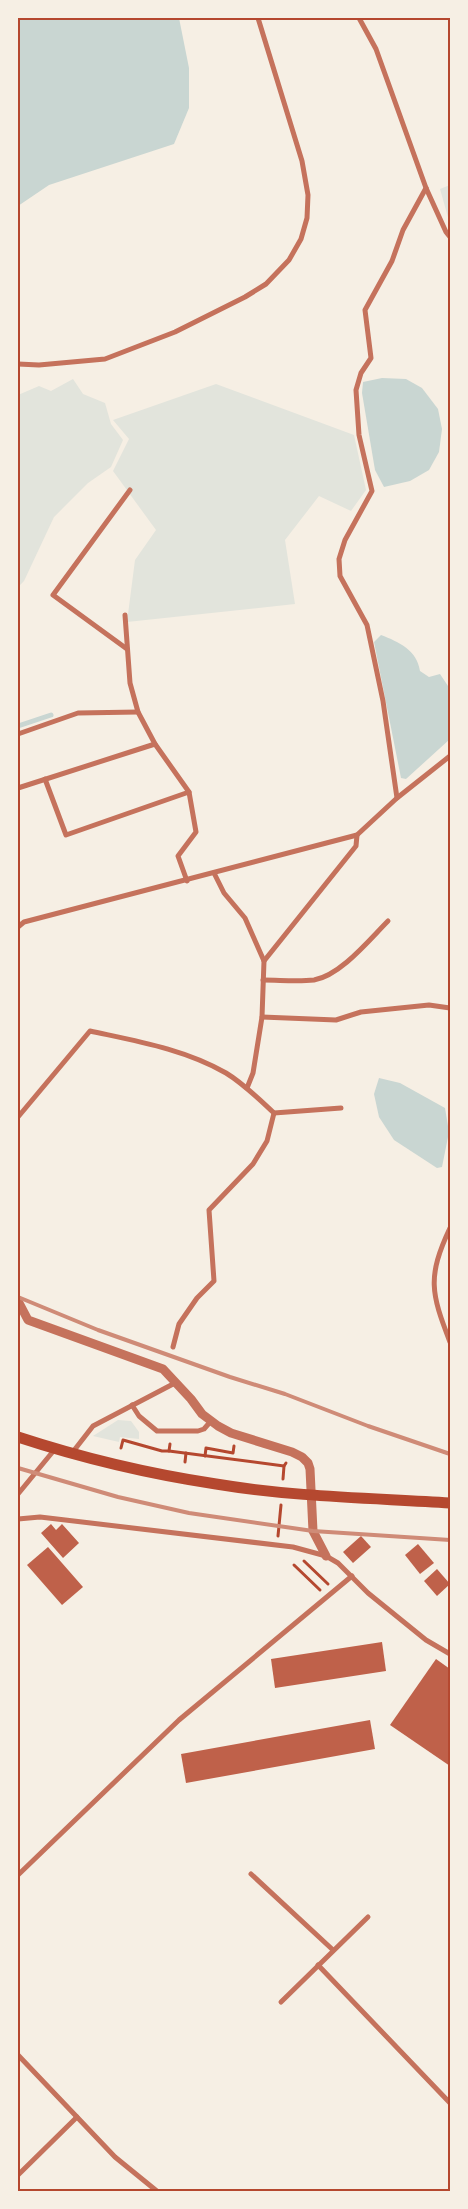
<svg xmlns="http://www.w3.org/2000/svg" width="468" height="2209" font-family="Poppins,sans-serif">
  <rect width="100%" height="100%" fill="#f6efe4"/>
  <g fill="#e2e4dc">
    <path d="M450,185V220L449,221L440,189Z"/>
    <path d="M73,379L83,394L105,403L111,424L123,440L111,467L88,483L54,517L24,581L18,587V395L39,386L51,391Z"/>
    <path d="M216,384L354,435L366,490L351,511L319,496L285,540L295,604L127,622L135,560L156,530L113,471L129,439L113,420Z"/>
    <path d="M118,1420L131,1421L139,1432V1439L120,1437L119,1442L93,1436Z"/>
  </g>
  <g fill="#c9d6d2">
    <path d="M18,18H179L189,68V108L174,144L49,185L18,206Z"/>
    <path d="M382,378L406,379L422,388L438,409L442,429L439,452L429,470L410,481L384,487L375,470L362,393L363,382Z"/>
    <path d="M381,635C399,642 417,650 420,671L429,677L440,674L450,689V739L406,779L401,778L374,642Z"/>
    <path d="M379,1078L400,1083L445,1108L449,1132L442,1167L437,1168L394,1140L379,1117L374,1094Z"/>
  </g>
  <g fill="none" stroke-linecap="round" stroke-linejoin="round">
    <path stroke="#c9d6d2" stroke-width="5" d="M18,726L51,715"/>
  </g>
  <g fill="#bf614a">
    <path d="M51,1524L56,1530L62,1524L79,1543L63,1558L41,1533Z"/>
    <path d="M361,1536L371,1547L353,1563L343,1552Z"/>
    <path d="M418,1544L434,1563L420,1574L405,1555Z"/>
    <path d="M48,1547L83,1587L62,1605L27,1565Z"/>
    <path d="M437,1569L450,1584L437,1596L424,1581Z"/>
    <path d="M382,1642L386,1671L275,1688L271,1659Z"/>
    <path d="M436,1659L450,1669V1766L390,1725Z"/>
    <path d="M370,1720L375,1749L186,1783L181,1754Z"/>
  </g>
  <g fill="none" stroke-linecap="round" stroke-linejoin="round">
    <g stroke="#b5482f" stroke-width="3">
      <path d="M121,1448L123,1440L162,1451H169L170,1444"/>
      <path d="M169,1451L284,1466"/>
      <path d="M205,1456L206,1448L233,1453L234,1446"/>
      <path d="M185,1462L186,1453"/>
      <path d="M283,1479L284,1466L286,1463"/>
      <path d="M278,1536L281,1505"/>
      <path d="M304,1561L328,1584"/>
      <path d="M294,1565L320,1590"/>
    </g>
    <g stroke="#c5725c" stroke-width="5">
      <path d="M359,18L376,49L426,188L446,232L450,237"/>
      <path d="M18,364L39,365L105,359L175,332L245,297L266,284L289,260L301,239L307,218L308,195L302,161L258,18"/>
      <path d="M125,615L130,683L138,712L155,744L189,792L196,832L178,856L187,881"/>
      <path d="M127,649L53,595L130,490"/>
      <path d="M18,734L78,713L138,712"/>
      <path d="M45,779L66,835L189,792"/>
      <path d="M18,788L155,744"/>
      <path d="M397,798L383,701L367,625L340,576L339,559L345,540L372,491L359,435L356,390L361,373L371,358L365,310L392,261L403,230L426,188"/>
      <path d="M214,873L224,893L245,918L264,961L262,1017L253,1073L247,1088"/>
      <path d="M18,927L24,922L357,835L397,798L450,756"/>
      <path d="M264,961L356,846L357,835"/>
      <path d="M263,980C280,980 297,982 314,980C341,975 369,940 388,921"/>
      <path d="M262,1017L336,1020L361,1012L429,1005L450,1008"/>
      <path d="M18,1117L90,1031C136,1041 184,1049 226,1073C244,1084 259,1099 274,1113L341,1108"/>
      <path d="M450,1228C427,1277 431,1293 450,1342"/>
      <path d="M173,1347L179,1324L197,1298L214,1281L209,1210L253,1164L267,1141L274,1113"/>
      <path d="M132,1405L139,1416L157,1431H198L204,1429L211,1421"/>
      <path d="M72,1453L93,1426L175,1383"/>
      <path d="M18,1494L55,1449"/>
      <path d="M18,1519L40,1517L293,1547L326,1556L338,1563L368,1593L426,1640L450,1654"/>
      <path d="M251,1874L333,1950"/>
      <path d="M18,1875L179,1720L352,1576"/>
      <path d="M318,1965L450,2103"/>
      <path d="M281,2002L368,1917"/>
      <path d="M18,2055L115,2157L158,2192"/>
      <path d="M18,2175L77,2117"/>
    </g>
    <path stroke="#c5725c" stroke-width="9" d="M18,1301L28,1320L163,1369L191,1399L202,1414L218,1426L231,1433L292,1452L302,1457L308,1463L310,1469L313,1531L326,1556"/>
    <path stroke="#b5482f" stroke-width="11" d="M18,1437C82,1458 150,1474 216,1484C294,1497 373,1498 450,1503"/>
    <g stroke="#cf8b77" stroke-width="4">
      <path d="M18,1297L98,1330L230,1377L285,1394L368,1426L450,1454"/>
      <path d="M18,1468L118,1497L189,1513L313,1531L450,1540"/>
    </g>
  </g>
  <rect width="468" height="2209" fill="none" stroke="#f6efe4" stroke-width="38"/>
  <rect x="19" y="19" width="430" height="2171" fill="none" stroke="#b5482f" stroke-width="2"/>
</svg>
